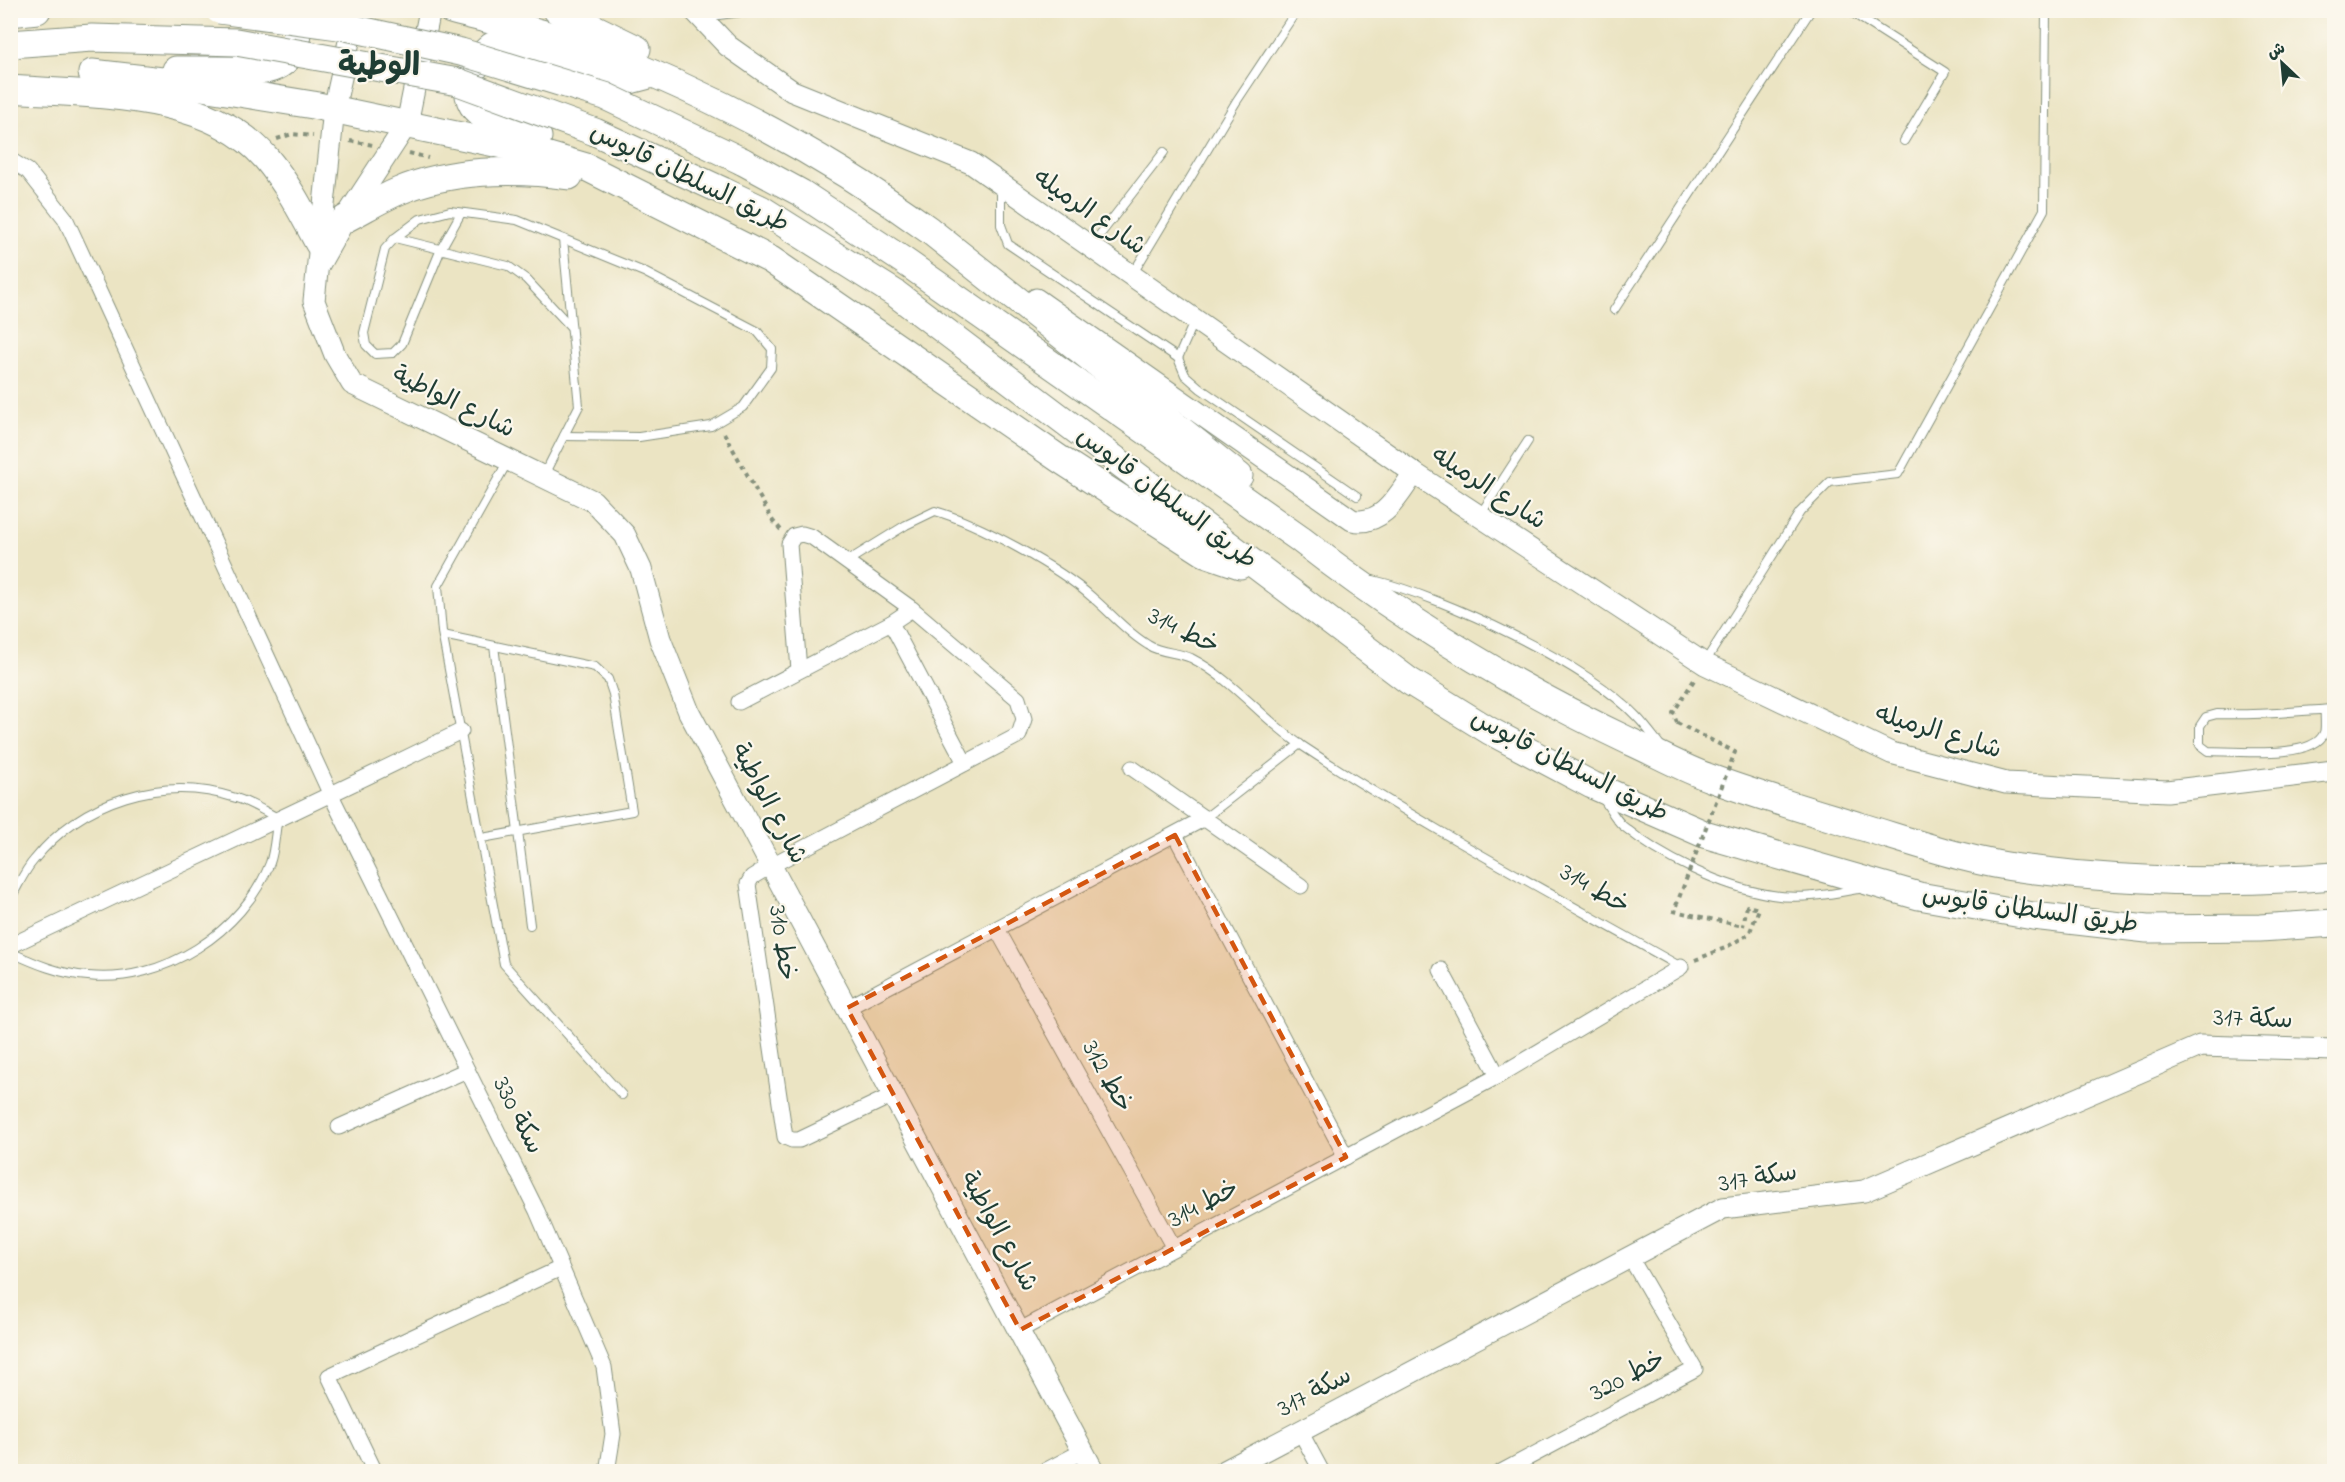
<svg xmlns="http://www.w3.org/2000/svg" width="2345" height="1482" font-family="'Indie Flower','Playpen Sans Arabic',sans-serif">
  <rect width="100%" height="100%" fill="#fbf7ec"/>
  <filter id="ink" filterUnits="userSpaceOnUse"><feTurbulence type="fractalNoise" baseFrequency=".0167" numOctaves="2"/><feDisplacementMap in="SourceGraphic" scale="12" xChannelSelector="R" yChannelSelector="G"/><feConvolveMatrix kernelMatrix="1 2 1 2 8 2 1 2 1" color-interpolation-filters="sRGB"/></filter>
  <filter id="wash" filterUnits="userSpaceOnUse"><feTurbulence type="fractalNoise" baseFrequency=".008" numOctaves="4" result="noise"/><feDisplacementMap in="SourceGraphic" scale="24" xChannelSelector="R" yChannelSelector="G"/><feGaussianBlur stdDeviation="1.35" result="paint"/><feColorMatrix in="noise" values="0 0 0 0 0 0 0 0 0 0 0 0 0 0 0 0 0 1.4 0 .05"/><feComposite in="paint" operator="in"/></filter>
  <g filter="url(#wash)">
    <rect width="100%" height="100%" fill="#ebe4c3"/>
  </g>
  <g filter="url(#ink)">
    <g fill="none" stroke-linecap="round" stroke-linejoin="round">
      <defs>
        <g id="lane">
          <path d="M1848,10L1945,72L1904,141"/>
          <path d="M704,17L756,10"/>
          <path d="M1001,189V225L1008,244L1178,358L1194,322"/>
          <path d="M461,213L441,249L402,344L393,353L375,354L366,345L364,333L385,249L395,238L420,219L450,211L517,220L644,272L757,331L772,349L771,368L743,407L711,426L639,437L564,436"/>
          <path d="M395,238L508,266L526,279L571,327"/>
          <path d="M1092,245L1164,152"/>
          <path d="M1132,275L1236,102L1297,10"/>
          <path d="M1614,310L1811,10"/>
          <path d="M1178,358L1185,375L1201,389L1357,496"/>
          <path d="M508,461L438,586L442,632L504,964L622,1095"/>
          <path d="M541,471L548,467L579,406L563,239"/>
          <path d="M1480,515L1528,441"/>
          <path d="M846,562L906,525L935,511C978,523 1060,568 1093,598C1112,614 1126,632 1148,645C1160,653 1178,652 1191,658C1234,680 1262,719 1301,745C1423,826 1554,895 1681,967"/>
          <path d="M1373,580C1444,597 1587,664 1637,717C1645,725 1653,736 1660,745"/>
          <path d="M443,635L595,667L608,679L613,694L632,811L482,838"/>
          <path d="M494,646L530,925"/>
          <path d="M1705,662L1800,512L1830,482L1898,474L2044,210L2046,10"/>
          <path d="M2325,710C2324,716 2326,727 2324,733C2314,760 2233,751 2208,751L2200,745V726L2206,717L2217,714C2257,716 2295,711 2334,709"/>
          <path d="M1604,800C1610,808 1615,819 1623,826C1662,858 1722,887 1772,895C1800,900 1831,894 1858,889"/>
          <path d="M1205,818L1300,744"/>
          <path d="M10,899C18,887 24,871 34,860C82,800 163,774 236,798C250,802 264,811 278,818C275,832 275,849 270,863C243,932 163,984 88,976C60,974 36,964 10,952"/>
        </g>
        <g id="street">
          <path d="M10,160L28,171L65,218L331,795L537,1211L604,1367L613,1434L607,1472"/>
          <path d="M891,623L965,763"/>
          <path d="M799,670L789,544L794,536L802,534L812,537L912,609L1018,699L1024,719L1019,735L770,866L752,877L748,884L785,1137L792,1140H799L893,1095"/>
          <path d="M739,702L891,623L912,609"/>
          <path d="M1132,768L1301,886"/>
          <path d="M1175,835L1346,1157"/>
          <path d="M997,929L1174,1248"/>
          <path d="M10,946C160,874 312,805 461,731"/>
          <path d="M1441,970L1498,1076"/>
          <path d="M847,1008L1205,818"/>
          <path d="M339,1127L467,1070"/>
          <path d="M1020,1330L1498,1076L1681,967"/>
          <path d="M1300,1431L1322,1472"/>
          <path d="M375,1472L329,1376L561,1268"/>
          <path d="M1043,1472L1083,1451"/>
          <path d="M1501,1472L1695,1369L1630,1257"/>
        </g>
        <g id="secondary">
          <path d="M356,10L334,109L314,301L335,355L352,384L593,501L625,535L641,569L660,639L689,712L1094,1472"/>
          <path d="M694,10L728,46L792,91L971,163L1414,473L1705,664L1891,753L2006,783L2167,791L2334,771"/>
          <path d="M320,263L345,219L407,124L430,10"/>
          <path d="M1036,299L1352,520C1383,527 1399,494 1414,473"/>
          <path d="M1223,1472L1723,1208L1864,1191L2200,1046L2334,1050"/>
        </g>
        <g id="highway">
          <path d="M451,10C498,23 547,32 592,49C711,94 827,156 929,230L1239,476"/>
          <path d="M557,10L637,49"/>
          <path d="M10,13L37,10"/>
          <path d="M176,70H266C295,63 303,36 292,10"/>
          <path d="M92,73L171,82L313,105L528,150L586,167L771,260L1061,460L1205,553L1240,565"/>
          <path d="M10,89C92,95 208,91 266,158C288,184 303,214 319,244"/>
          <path d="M538,137C521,131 501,127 485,117C455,99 471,63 492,46L510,44L619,83L653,74"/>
          <path d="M742,161L801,193L904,261L1300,539C1401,618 1513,686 1629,741C1656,753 1682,768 1710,778C1759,796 1810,811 1859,826C1913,842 1972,863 2027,869C2128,882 2233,884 2334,876"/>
          <path d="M723,191L761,209L896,294L1409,681L1490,731L1592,785L1704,834L1919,896L2033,916L2147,929L2260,928L2334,923"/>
          <path d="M345,219C363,210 380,199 399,191C450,169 515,168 569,176"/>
        </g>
      </defs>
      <use href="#lane" stroke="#85907c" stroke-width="10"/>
      <use href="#street" stroke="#85907c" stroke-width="17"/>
      <use href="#secondary" stroke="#85907c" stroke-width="23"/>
      <use href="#highway" stroke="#85907c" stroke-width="29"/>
      <g stroke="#85907c" stroke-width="4" stroke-dasharray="4.5 4.5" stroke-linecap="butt">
        <path d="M277,139L292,134L313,136"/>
        <path d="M350,141L373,145"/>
        <path d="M409,153L428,158"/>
        <path d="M724,433L773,521L781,530"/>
        <path d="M1677,723L1673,713L1694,680"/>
        <path d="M1695,960L1725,948L1749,934L1759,909L1747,906L1743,926"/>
      </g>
      <use href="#lane" stroke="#fff" stroke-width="8"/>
      <use href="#street" stroke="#fff" stroke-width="15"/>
      <use href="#secondary" stroke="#fff" stroke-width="21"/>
      <use href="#highway" stroke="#fff" stroke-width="27"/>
      <defs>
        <g id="highway-bridge">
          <path d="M219,10L346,27L461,52L605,96L742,161"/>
          <path d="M10,44L92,38L236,42L458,82L595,132L723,191"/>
        </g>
      </defs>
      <use href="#highway-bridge" stroke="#85907c" stroke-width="29" stroke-linecap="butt"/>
      <path stroke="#85907c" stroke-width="4" stroke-dasharray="4.5 4.5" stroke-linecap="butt" d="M1677,723L1735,752L1674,911L1743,926"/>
      <use href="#highway-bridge" stroke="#fff" stroke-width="27"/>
    </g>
  </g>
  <path fill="#d45610" fill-opacity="0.2" stroke="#d45610" stroke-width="4.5" stroke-dasharray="12 8" stroke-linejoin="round" d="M1175,835L1346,1157L1020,1330L847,1008Z"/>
  <g text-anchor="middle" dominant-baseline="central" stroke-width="4.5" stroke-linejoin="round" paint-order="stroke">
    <g font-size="26" fill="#1f3d34" stroke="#fbf7ec">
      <text transform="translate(689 179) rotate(26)">طريق السلطان قابوس</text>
      <text transform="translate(1089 213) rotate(35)">شارع الرميله</text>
      <text transform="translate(453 403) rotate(26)">شارع الواطية</text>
      <text transform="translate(1488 489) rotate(33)">شارع الرميله</text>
      <text transform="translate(1166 499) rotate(37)">طريق السلطان قابوس</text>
      <text transform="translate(1183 632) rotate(26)">خط 314</text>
      <text transform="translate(1938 733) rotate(17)">شارع الرميله</text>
      <text transform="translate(1569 767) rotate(27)">طريق السلطان قابوس</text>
      <text transform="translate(768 804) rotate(62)">شارع الواطية</text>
      <text transform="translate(1594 890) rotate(30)">خط 314</text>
      <text transform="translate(2030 911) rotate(8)">طريق السلطان قابوس</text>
      <text transform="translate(781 943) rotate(82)">خط 310</text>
      <text transform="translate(2253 1020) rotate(2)">سكة 317</text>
      <text transform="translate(1106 1077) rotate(61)">خط 312</text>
      <text transform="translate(517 1116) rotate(63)">سكة 330</text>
      <text transform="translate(1758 1179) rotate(-9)">سكة 317</text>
      <text transform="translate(1204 1205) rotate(-28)">خط 314</text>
      <text transform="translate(998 1232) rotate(61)">شارع الواطية</text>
      <text transform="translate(1628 1377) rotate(-28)">خط 320</text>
      <text transform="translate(1315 1393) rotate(-28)">سكة 317</text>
    </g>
    <g font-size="32" font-weight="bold" fill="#1f3d34" stroke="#fbf7ec">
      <text x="379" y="67">الوطية</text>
    </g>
  </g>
  <rect width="2345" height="1482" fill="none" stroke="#fbf7ec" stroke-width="36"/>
  <g transform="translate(2282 63) rotate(334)" stroke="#fbf7ec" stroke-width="4.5" paint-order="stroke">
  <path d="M0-4.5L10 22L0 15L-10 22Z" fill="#1f3d34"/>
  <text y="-9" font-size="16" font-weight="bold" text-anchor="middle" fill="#1f3d34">ش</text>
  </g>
</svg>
